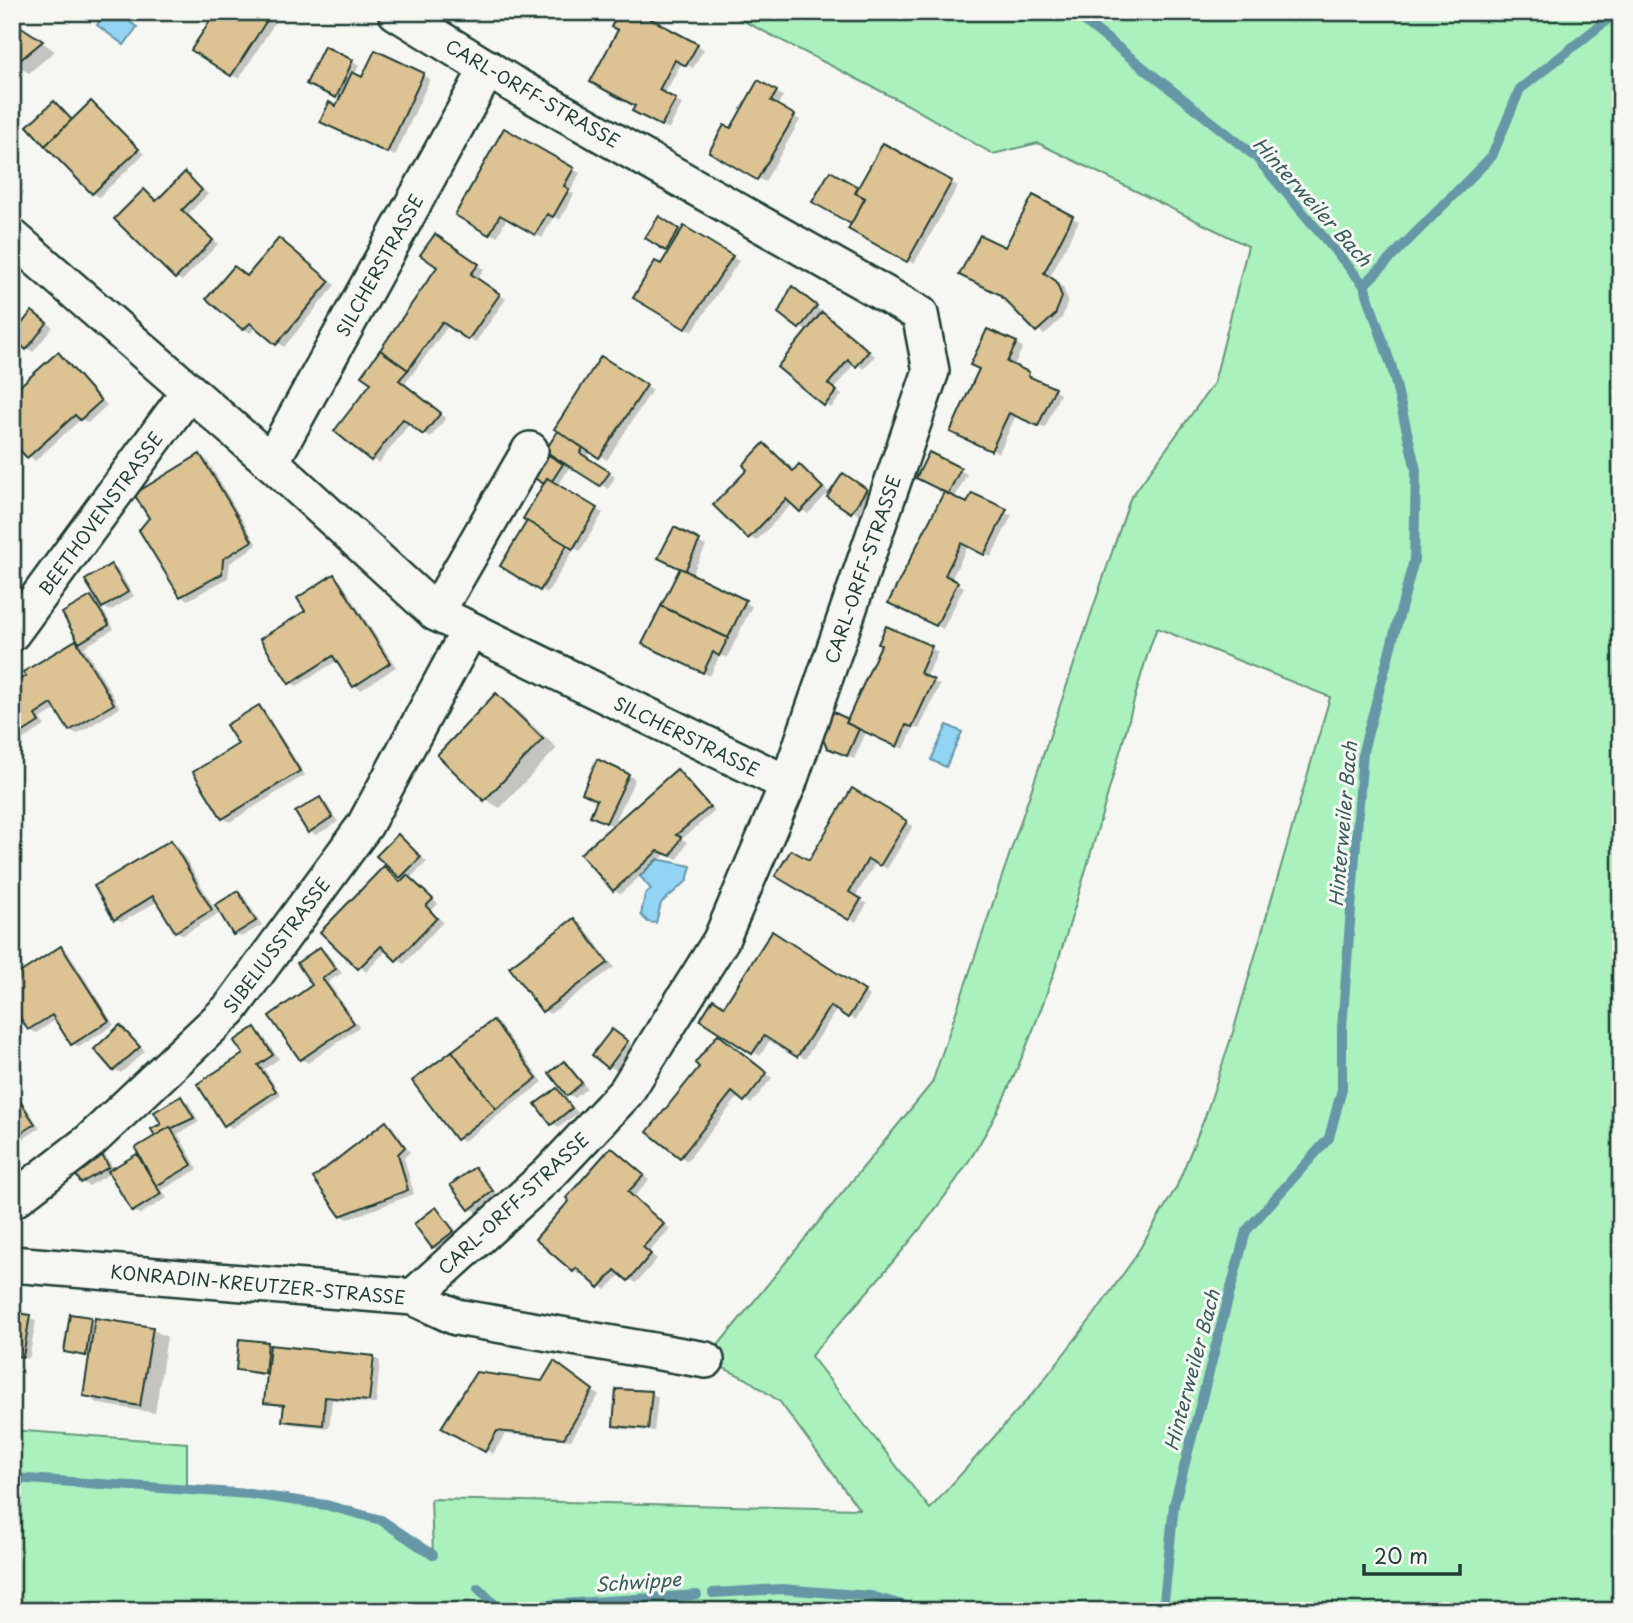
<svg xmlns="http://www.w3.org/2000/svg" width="1633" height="1623" font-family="'Playpen Sans',sans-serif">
  <rect width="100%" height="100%" fill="#f6f6f2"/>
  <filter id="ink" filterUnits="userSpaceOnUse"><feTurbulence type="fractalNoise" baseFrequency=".0143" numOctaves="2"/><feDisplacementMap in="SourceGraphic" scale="14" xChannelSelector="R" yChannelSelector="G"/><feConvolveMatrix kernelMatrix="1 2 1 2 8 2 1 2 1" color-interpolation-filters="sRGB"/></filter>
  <g filter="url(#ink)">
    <path fill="#aaf1be" stroke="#649779" stroke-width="2" fill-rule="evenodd" d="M726,12H1621V1611H12V1430L187,1443V1490L326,1505L381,1520L433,1554L431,1499L859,1509L780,1402L747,1379L706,1360L932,1083L1130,499L1214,383L1248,246L1038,143L993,154L908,105ZM1157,628L1330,697L1233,1032L1205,1117L1176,1188L1133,1260L1094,1315L1035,1391L930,1509L811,1356C877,1280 948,1206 995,1116C1054,999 1085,870 1122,745C1133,706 1142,665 1157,628Z"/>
    <g fill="#93d3f4" stroke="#6597a7" stroke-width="2">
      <path d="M106,12H116L137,27L124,45L97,25Z"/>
      <path d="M947,725L962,732L946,767L931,760Z"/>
      <path d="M657,859L691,866L687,881L661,903L656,923L648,922L641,915L645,894L651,889L640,876Z"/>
    </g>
    <g fill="#0003">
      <path d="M218,12H266L277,19L239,79L193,50Z"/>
      <path d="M635,12L704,49L693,68L682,62L664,95L682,104L669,129L635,111L637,106Z"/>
      <path d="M12,22L55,51L29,73L12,63Z"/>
      <path d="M325,49L359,65L354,76L363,80L375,53L430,79L395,156L328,125L341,99L315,87Z"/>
      <path d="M759,83L783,96L777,106L800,120L765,182L711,151L731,131Z"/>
      <path d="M55,103L74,120L92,103L144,154L99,197L93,193Z"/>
      <path d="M504,130L580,173L570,192L574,194L560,220L554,216L542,238L507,218L497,237L457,214Z"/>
      <path d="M884,145L958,186L914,264L850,228L853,223L831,173L859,189Z"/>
      <path d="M185,174L208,194L188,214L218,244L182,281L176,277L144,191L158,202Z"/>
      <path d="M1034,197L1079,221L1049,279L1063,287L1068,301L1062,318L1044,335L1001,294L1006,249Z"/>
      <path d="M659,218L682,232L685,228L739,261L692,332L635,298L671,251L647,238Z"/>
      <path d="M280,240L335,285L284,347L256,326L251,333L244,329L248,278Z"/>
      <path d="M442,240L484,269L477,280L506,299L475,343L449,325L404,385L446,418L430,438L410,423L379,463L372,459L373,382L440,267Z"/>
      <path d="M793,288L875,356L864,369L855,363L834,389L842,395L831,408L825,404L808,332L780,313Z"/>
      <path d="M33,313L53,327L33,352L13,338Z"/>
      <path d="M1016,344L1023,347L1013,367L1060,394L1045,428L1016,415L999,453L959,435L981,369Z"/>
      <path d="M58,354L107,405L88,423L81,419L35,461L12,439Z"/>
      <path d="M602,358L652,390L607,460L591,450L586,458L615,477L608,489L571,465L558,486L603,513L580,551L575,548L547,593L502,565L529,521L547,483L526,470L559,461L547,451Z"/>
      <path d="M765,445L795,472L800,467L806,470L831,494L843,475L873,494L859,515L827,494L808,514L793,503L756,541L749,537V470Z"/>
      <path d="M930,454L967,474L954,499L968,506L1012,515L991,557L968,546L951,580L964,587L943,629L897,606L946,491Z"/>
      <path d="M200,456L207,460L257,545L230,563L228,578L188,600L181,596Z"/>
      <path d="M675,530L706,546L691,576L752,606L727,658L720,655L710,676L651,647L682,568Z"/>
      <path d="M111,566L118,570L134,596L110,611L100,605L114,629L84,647L120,708L77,734L70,730L57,709L40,719L45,726L12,746V687L28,677L26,673L80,640L91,598L101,603Z"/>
      <path d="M334,577L340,580L396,667L361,690L354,686L338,660L297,686L290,682L307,611Z"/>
      <path d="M931,648L938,652L926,678L940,685L919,729L914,727L904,749L866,732L854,759L835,751L849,721Z"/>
      <path d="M496,695L510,704L557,748L500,808L485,799Z"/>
      <path d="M259,707L265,711L305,775L230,822L223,818L240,745Z"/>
      <path d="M677,771L715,811L682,839L687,842L678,859L666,854L620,894L614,890Z"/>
      <path d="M628,775L635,779L613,826L599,819V800Z"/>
      <path d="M852,791L913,826L887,869L876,862L855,897L867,904L856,922L778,875L809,863Z"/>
      <path d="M320,799L326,803L338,822L316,835L309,831Z"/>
      <path d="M398,836L427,862L410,878L438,904L431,911L443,922L404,964L387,950L366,972L322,932L384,868L402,883L405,880L401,877Z"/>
      <path d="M171,842L178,846L218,914L183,935L176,931L158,901L122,922L115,918Z"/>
      <path d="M238,893L244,897L262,925L241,937L235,933Z"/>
      <path d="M575,920L581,924L614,967L550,1014L544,1010Z"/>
      <path d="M772,934L870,996L855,1020L837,1009L805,1059L771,1038L760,1056L702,1019L725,1008Z"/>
      <path d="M61,948L68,952L114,1025L79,1047L72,1043L57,1019L36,1033L29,1029Z"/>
      <path d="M320,949L327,953L342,973L328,982L359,1027L308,1063L302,1059Z"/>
      <path d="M493,1022L500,1026L543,1082L463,1142L457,1138Z"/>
      <path d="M120,1027L145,1051L121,1073L114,1069Z"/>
      <path d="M255,1029L261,1033L279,1059L264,1069L281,1095L232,1128L225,1124Z"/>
      <path d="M619,1035L633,1046L616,1070L609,1066Z"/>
      <path d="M725,1040L772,1078L751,1104L739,1096L687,1161L681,1157Z"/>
      <path d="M564,1063L587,1088L575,1098L568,1094Z"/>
      <path d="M557,1090L578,1113L559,1127L552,1123Z"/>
      <path d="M181,1098L188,1102L199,1122L178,1134L198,1169L162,1190L167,1198L140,1214L133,1211L111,1173L89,1186L82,1182L99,1152L106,1156L114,1169L140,1154L158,1137Z"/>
      <path d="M20,1103L26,1107L40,1128L20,1141L12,1136Z"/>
      <path d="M387,1123L393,1127L410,1152L404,1158L414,1194L348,1219L341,1215Z"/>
      <path d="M612,1149L649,1180L634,1197L670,1229L649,1252L657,1259L636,1283L622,1273L606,1290L583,1271L580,1275L574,1271L572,1201Z"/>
      <path d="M475,1169L499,1196L477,1212L470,1208Z"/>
      <path d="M437,1209L460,1235L439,1251L433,1247Z"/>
      <path d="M12,1314L36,1321L29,1359L12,1356Z"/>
      <path d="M71,1316L152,1329L167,1337L155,1413L99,1404L85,1395L91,1358L66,1352Z"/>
      <path d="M267,1344L273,1347L373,1357L380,1361L376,1404L332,1400L329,1428L291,1424L284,1420L285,1407L266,1402L268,1376L238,1369Z"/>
      <path d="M561,1368L599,1395L571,1440L505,1434L493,1454L444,1428L543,1383Z"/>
      <path d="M651,1393L658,1397L654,1431L622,1429L615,1425Z"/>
    </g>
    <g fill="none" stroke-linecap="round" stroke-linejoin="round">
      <g stroke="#6597a7" stroke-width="10">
        <path d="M1073,12L1255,156L1364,285L1392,368L1416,470L1414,560L1363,751L1342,1028V1089L1329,1138L1246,1231L1174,1505L1163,1611"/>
        <path d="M1364,285L1492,156L1520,89L1617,12"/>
        <path d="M12,1478L250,1494L326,1505L381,1520L433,1555"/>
        <path d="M478,1588L498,1608"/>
        <path d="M713,1593L782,1589L871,1596L923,1611"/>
        <path d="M456,1611L697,1595"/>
      </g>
    </g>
    <g fill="#ddc393" stroke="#1f3d34" stroke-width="2">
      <path d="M216,12L271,14L231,76L191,50Z"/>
      <path d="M619,12H638L698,44L686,66L675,60L659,90L676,99L661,126L632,111L635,106L590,82L618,30L611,27Z"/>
      <path d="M12,21L43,41L13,66H12Z"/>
      <path d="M324,46L353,60L336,98L306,84Z"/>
      <path d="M375,50L424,73L387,153L320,122L329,102L336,106L352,72L362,77Z"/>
      <path d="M758,80L777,91L771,101L795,115L757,180L709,152L724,125L731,128Z"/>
      <path d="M54,101L72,120L45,146L27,126Z"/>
      <path d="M91,101L139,149L92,194L45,146Z"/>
      <path d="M504,128L574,168L564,186L569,189L553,217L547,214L535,235L500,215L489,235L455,215Z"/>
      <path d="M883,143L952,181L907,262L848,229L865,198L855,193Z"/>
      <path d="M830,171L858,187L855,193L865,198L851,224L812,202Z"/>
      <path d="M185,172L202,190L182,210L213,240L175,279L114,219L144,189L156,201Z"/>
      <path d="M1033,195L1073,216L1044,273L1056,281L1062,297L1055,315L1036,332L999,294L959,275L980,235L1005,247Z"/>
      <path d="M659,216L679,229L666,251L645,238Z"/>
      <path d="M684,226L733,256L685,329L633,298L655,261L661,264Z"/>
      <path d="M435,234L479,264L471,274L500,294L468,340L442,322L408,370L380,350L437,267L420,255Z"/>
      <path d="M279,238L330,281L276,345L250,323L243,330L206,299L234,266L247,276Z"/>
      <path d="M792,286L817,306L799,329L778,313Z"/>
      <path d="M32,311L47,323L26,350L12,336Z"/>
      <path d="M822,312L869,351L856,367L848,360L828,384L837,391L824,406L777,367Z"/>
      <path d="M987,329L1017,342L1007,362L1029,372L1028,376L1055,388L1038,426L1009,413L991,451L950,432L979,369L970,365Z"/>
      <path d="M380,350L408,370L399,380L441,413L423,435L403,419L371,461L334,431L371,383L361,376Z"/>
      <path d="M58,352L101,401L80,420L75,415L27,458L12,441V393Z"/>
      <path d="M601,356L647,385L599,458L554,429Z"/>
      <path d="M558,431L583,448L580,453L610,472L600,486L545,451Z"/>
      <path d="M764,443L793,471L799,464L823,488L800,512L786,499L748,539L713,505L747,470L743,465Z"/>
      <path d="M537,448L563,464L552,481L547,478L544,484L523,471Z"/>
      <path d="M929,452L961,468L948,494L916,478Z"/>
      <path d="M200,454L252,541L223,559L222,574L180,597L139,530L149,518L134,494Z"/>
      <path d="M843,473L867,489L851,513L827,497Z"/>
      <path d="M547,478L597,508L573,549L523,519Z"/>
      <path d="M944,492L967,503L972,493L1007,509L984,555L961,543L945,575L958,582L936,626L888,603Z"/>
      <path d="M527,521L567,545L540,591L500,566Z"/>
      <path d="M674,527L700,540L685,571L658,558Z"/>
      <path d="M111,564L128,592L102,608L85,580Z"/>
      <path d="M680,568L746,600L728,638L661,606Z"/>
      <path d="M334,574L390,663L353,687L333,656L289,684L260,639L305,611L297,598Z"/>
      <path d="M91,596L109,625L79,643L62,613Z"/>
      <path d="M661,606L728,638L719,656L713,652L703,673L642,644Z"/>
      <path d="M886,626L932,646L920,673L934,680L912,727L906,725L897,747L846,723L881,645L878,644Z"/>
      <path d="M76,640L114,704L69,731L52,704L35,715L39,722L12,739V684L26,676L23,672Z"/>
      <path d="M496,693L543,739L484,801L437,755Z"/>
      <path d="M259,705L300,771L222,819L193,772L238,744L226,725Z"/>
      <path d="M829,710L848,719L846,723L859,729L847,756L827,748L819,731Z"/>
      <path d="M597,759L629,774L606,823L590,816L597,800L582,793Z"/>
      <path d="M677,769L710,807L676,835L681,837L671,856L658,851L613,891L580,854Z"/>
      <path d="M852,788L907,821L880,866L868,859L849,892L861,899L849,920L775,876L791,850L809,860Z"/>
      <path d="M320,797L332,817L308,833L295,812Z"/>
      <path d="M398,834L421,857L400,878L376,856Z"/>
      <path d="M171,840L212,910L175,932L153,896L114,920L94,886Z"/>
      <path d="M384,866L400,882L407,875L433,899L426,906L437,918L396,961L381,946L358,969L320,932Z"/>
      <path d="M238,891L256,921L233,935L215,905Z"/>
      <path d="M574,918L608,963L542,1012L509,967Z"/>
      <path d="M772,931L865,991L848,1018L830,1006L797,1057L764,1036L752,1054L700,1020L713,999L724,1006Z"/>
      <path d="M61,946L109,1021L71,1045L52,1015L28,1030L12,1005V978Z"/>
      <path d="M320,947L336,969L322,978L354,1023L300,1060L269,1016L312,985L297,963Z"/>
      <path d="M493,1020L537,1078L496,1109L452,1051Z"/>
      <path d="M120,1025L140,1047L113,1071L94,1049Z"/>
      <path d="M255,1027L273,1055L258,1065L276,1091L224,1126L197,1084L243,1054L234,1041Z"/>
      <path d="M612,1029L628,1041L608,1068L592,1055Z"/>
      <path d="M718,1034L767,1073L744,1102L732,1092L680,1158L647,1132L699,1067L695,1063Z"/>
      <path d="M452,1051L496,1109L456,1140L412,1081Z"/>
      <path d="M564,1061L582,1083L567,1096L549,1073Z"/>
      <path d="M557,1088L572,1108L551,1125L535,1104Z"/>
      <path d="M181,1096L194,1118L155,1136L151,1129L161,1124L154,1112Z"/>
      <path d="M20,1101L35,1124L12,1138V1105Z"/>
      <path d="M386,1121L405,1147L398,1154L408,1190L340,1216L313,1178Z"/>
      <path d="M170,1127L192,1165L156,1186L135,1148Z"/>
      <path d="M611,1147L644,1175L628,1192L664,1224L643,1247L651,1254L628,1281L615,1270L599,1288L576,1268L573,1272L535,1239L569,1201L566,1198Z"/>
      <path d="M99,1150L109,1167L81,1183L71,1167Z"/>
      <path d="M137,1154L161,1194L132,1212L108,1171Z"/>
      <path d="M475,1167L493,1191L469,1210L450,1185Z"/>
      <path d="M436,1207L454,1231L432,1248L414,1224Z"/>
      <path d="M12,1312L30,1315L23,1357L12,1355Z"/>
      <path d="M70,1314L91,1317L86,1356L64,1352Z"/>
      <path d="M95,1318L153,1327L140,1406L83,1396Z"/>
      <path d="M239,1339L268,1342L265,1374L236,1370Z"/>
      <path d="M270,1345L374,1356L369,1401L325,1397L323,1425L282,1421L284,1405L264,1403Z"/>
      <path d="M554,1361L593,1390L564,1438L497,1431L485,1452L441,1428L476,1372L542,1381Z"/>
      <path d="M616,1389L652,1391L648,1429L613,1426Z"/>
    </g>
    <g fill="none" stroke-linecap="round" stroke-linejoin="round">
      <defs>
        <g id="minor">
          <path d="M396,12L511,83L920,314L931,371L788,784L721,940L626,1092L550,1173L413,1297"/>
          <path d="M12,237L271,462L436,613L788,784"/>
          <path d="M271,462L488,68"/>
          <path d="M436,613L530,450"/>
          <path d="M12,633L188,393"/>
          <path d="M12,1201L90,1141L230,1009L365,825L469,631"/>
          <path d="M12,1264L413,1297L456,1317L706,1360"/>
        </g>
      </defs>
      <use href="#minor" stroke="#1f3d34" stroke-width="40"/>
      <use href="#minor" stroke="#f6f6f2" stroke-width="35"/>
    </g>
  </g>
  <g text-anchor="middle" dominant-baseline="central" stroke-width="6" stroke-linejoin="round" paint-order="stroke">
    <g font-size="18" fill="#1f3d34" stroke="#f6f6f2">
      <text transform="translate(533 93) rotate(30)">CARL-ORFF-STRASSE</text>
      <text transform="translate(379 265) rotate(-61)">SILCHERSTRASSE</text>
      <text transform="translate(100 513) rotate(-54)">BEETHOVENSTRASSE</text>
      <text transform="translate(862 569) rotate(-71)">CARL-ORFF-STRASSE</text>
      <text transform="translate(687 736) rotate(26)">SILCHERSTRASSE</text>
      <text transform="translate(276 945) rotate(-53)">SIBELIUSSTRASSE</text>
      <text transform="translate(513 1203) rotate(-43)">CARL-ORFF-STRASSE</text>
      <text transform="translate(258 1284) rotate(5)">KONRADIN-KREUTZER-STRASSE</text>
    </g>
    <g font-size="19" font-style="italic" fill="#365b5a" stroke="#f6f6f2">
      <text transform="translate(1313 201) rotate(48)">Hinterweiler Bach</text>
      <text transform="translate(1342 824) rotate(-85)">Hinterweiler Bach</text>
      <text transform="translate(1191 1370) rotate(-75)">Hinterweiler Bach</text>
      <text transform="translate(638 1581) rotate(-4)">Schwippe</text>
    </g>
  </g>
  <rect width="1633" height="1623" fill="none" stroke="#f6f6f2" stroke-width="42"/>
  <rect x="21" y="21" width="1591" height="1581" fill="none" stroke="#1f3d34" stroke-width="2.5" filter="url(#ink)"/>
  <path d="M1364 1564v10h96v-10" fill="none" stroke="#1f3d34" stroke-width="3.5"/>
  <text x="1374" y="1564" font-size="21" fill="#1f3d34" stroke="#f6f6f2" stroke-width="5" paint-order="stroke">20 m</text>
</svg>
